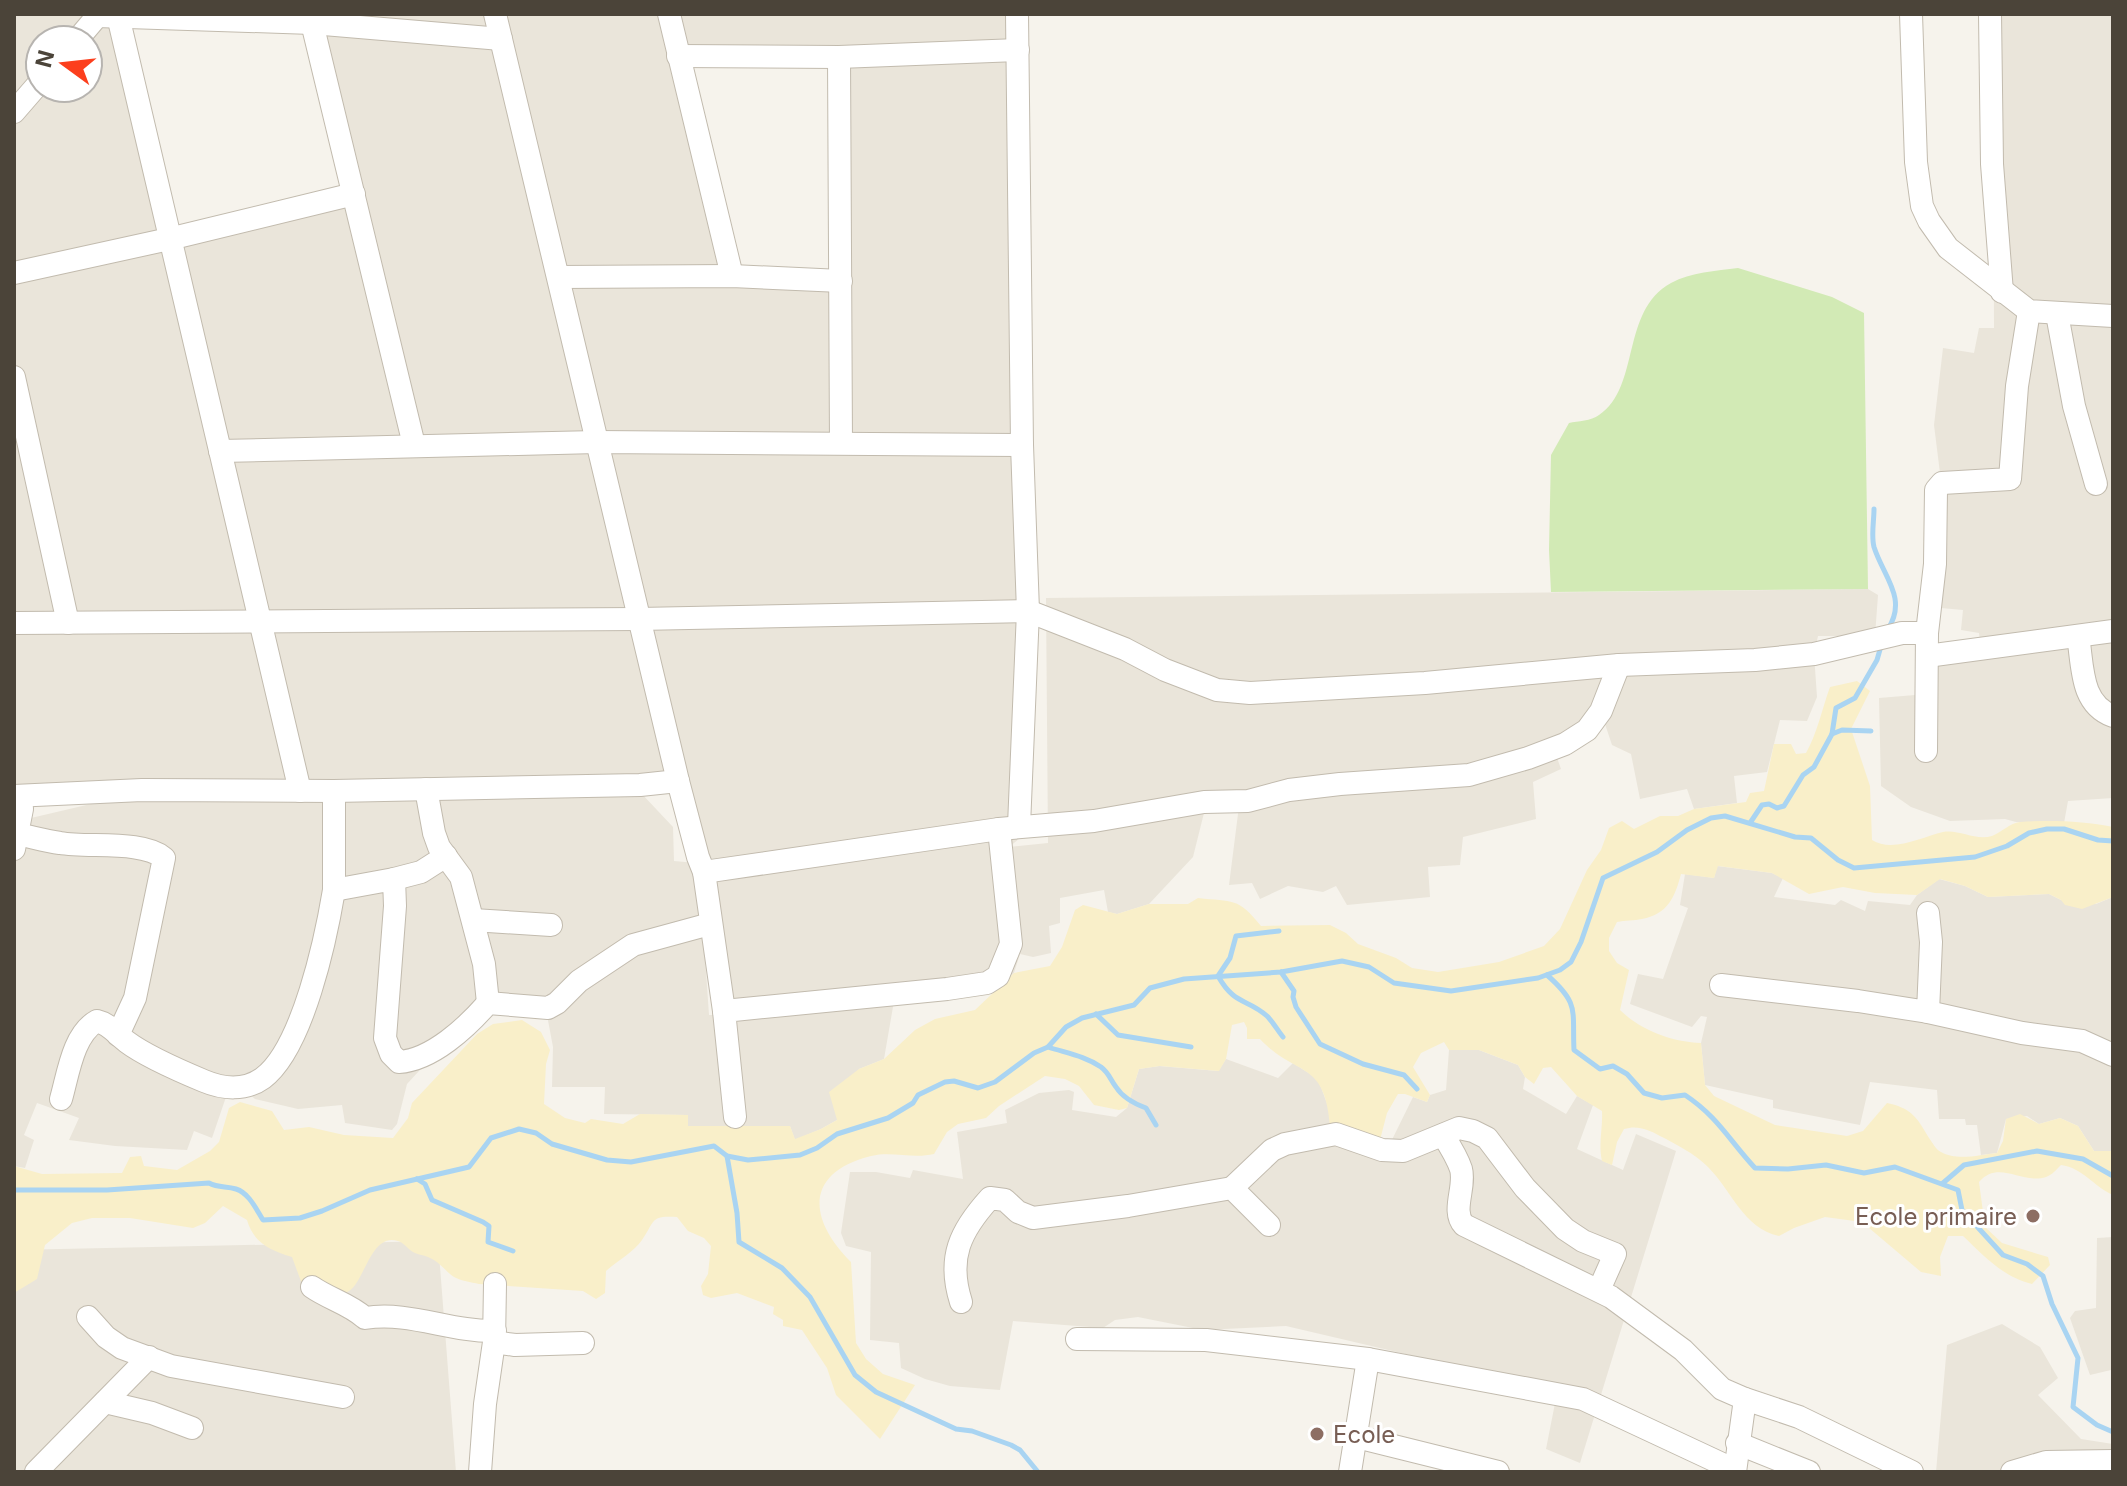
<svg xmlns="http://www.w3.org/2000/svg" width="2127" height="1486" font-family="Inter,sans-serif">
  <rect width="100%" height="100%" fill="#f6f3ec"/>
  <g fill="#eae5da" fill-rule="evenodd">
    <path d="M14,14H1014L1025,834L1009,847L1048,843L1046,598L1868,589L1878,595L1875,636H1818L1814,654L1817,697L1807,721L1780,720L1767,772L1734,776L1737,803L1694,809L1687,789L1640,799L1631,754L1612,745L1602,715L1555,752L1561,769L1533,782L1536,819L1463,837L1460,865L1428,867L1430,897L1347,905L1336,886L1323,892L1288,886L1260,899L1252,883L1229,885L1239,806L1205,809L1193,857L1149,904L1117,914L1108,912L1104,890L1060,898V923L1049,926L1051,953L1033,957L1020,954L1014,973L999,987L894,1001L884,1059L859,1069L837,1120L821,1129L795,1140L790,1126H687V1115L604,1114L605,1087H552L553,1047L547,1015L499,1008L430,1059L407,1084L397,1124L392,1130L345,1123L342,1105L298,1109L255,1099L247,1092L226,1097L212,1138L194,1131L187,1150L115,1146L69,1140L79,1118L37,1103L24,1135L34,1140L25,1168L14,1166V822L129,795L14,796ZM117,22L316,28L350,192L172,242ZM40,40H88V88H40ZM682,53L844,62L834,279L730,281ZM641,793H680L696,863L674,861L673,827ZM700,885L728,1015H709Z"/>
    <path d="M1993,14H2113V798L2068,801L2064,823L2016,822L2005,819L1950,821L1911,807L1881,786L1879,698L1927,694L1930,655L1981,654L1979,633L1961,630L1963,610L1930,607L1942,489L1934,425L1943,348L1974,353L1979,328H1994Z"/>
    <path d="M1717,866L1772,873L1783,878L1774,897L1835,905L1841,900L1865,911L1868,901L1910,905L1917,895L1939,879L1965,886L1988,897L2049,894L2061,900L2096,904L2113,897V1151H2094L2078,1126L2060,1118L2039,1124L2027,1116L2006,1119L1997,1153L1981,1155L1977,1125H1966L1965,1119H1939L1937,1090L1870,1082L1860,1125L1773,1108V1100L1705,1085L1701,1043L1707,1017L1701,1016L1692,1027L1630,1004L1638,974L1663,979L1688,908L1680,905L1685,874L1714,878Z"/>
    <path d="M1449,1050H1479L1518,1065L1525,1077L1523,1089L1566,1114L1577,1096L1593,1105L1577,1149L1623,1170L1636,1134L1676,1151L1580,1463L1546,1449L1558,1388L1412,1365L1414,1356L1286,1326L1203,1330L1138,1317L1115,1320L1103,1328L1013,1321L1000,1390L950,1386L925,1379L901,1368L899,1343L870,1340L871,1252L846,1246L841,1233L850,1172H876L910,1178L913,1170L963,1179L957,1132L1007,1123L1005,1110L1039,1093L1069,1090L1074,1092L1072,1110L1116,1117L1127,1108L1139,1069L1159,1066L1218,1071L1226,1059L1278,1078L1293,1063L1318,1079L1329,1109L1384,1156L1413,1097L1427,1102L1430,1095L1446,1090Z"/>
    <path d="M2113,1237V1375L2111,1370L2090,1375L2070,1318L2075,1311L2096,1308L2097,1238Z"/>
    <path d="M438,1241L456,1472H14V1250Z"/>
    <path d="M2002,1324L2040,1347L2058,1378L2038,1395L2081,1439L2113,1444V1472H1936L1947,1345Z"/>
  </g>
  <path fill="#d2eab5" d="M1738,268L1832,297L1864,313L1868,589L1551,592L1549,550L1551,455L1569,423C1578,421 1591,421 1599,415C1641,387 1620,311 1671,283C1691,272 1716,271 1738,268Z"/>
  <path fill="#f9efc9" d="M1857,681L1870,691L1851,729L1870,786L1872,840C1892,853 1922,837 1943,832C1959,829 1975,841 1992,836C2002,832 2010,823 2020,822C2050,820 2084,821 2113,827V897L2082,909L2065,905L2061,900L2049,894L1988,897L1965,886L1940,879L1917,895L1875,893L1843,887L1809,894L1772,873L1718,866L1714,878L1681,874C1675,897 1668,914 1642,919C1634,921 1625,920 1617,922L1609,938V951L1617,963L1629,970L1620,1010C1640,1030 1672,1042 1701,1043L1705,1085L1714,1096L1775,1125L1847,1136L1863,1131L1887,1103C1911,1108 1917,1117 1929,1138C1933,1143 1935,1149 1941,1152C1956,1161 1980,1155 1997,1153L2003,1141L2006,1119L2020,1114L2039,1124L2060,1118L2078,1126L2094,1151H2113V1195C2093,1186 2083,1168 2061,1165C2057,1169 2052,1175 2046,1177C2022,1185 1999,1159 1979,1182L1985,1227L2002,1243L2048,1257L2050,1265L2032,1284C2003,1277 1984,1256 1963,1236H1948L1940,1257L1941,1276L1921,1272L1862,1222L1825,1217L1794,1228L1779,1236C1743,1228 1732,1191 1708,1167C1695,1154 1676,1144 1660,1136C1648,1129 1637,1125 1624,1129L1617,1142L1612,1165L1602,1161C1598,1144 1603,1128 1602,1111L1577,1096L1551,1067L1543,1068L1534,1084L1525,1077L1518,1065L1479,1050H1449L1444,1042L1421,1053L1413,1067L1430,1095L1427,1102L1405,1094H1398L1387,1113L1380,1140L1330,1126C1325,1059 1295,1077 1260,1039H1247V1028L1244,1022L1232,1025L1226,1059L1219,1071L1160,1066L1139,1069L1127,1108L1119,1110L1094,1105L1079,1086L1065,1079L1045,1076L999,1106L986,1118L958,1124L947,1132L934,1154C913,1159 892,1151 871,1156C804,1173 808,1219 851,1262L856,1343L866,1359L883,1374L915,1385L880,1439L836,1395L827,1368L802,1330L783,1326V1320L773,1314L774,1307L737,1293L711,1298L703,1295L701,1286L708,1274L711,1246L704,1238L688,1231L677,1217C650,1215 655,1221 642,1240C635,1251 617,1261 606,1271L605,1293L596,1299L583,1291L479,1284C471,1282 461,1281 454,1277C446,1272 440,1262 430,1258C425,1255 418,1255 413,1252C408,1249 403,1242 398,1241C371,1232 365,1281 349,1291C338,1298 325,1297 312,1298L302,1284L292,1257C271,1250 254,1244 247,1220L223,1206L205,1223L193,1228L130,1218H92L72,1223L45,1245L37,1279L14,1293V1166L42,1174L122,1173L130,1157L141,1156L144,1166L177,1170L210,1151L219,1142L229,1108L240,1102L272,1111L284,1130L309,1127L344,1135L393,1138L408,1118L412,1103L477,1034L493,1024L522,1020L541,1032L550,1050L546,1064L544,1104L565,1118L585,1123L591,1119L623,1124L640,1114L688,1115V1126H790L795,1139L821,1129L837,1120L829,1092L859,1069L884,1059L915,1030L935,1019L975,1010L1014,973L1050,966L1062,947L1075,910L1083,905L1117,914L1149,904H1188L1198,898C1233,902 1238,897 1261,926L1330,925L1346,933L1358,944L1396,958L1412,968L1438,972L1499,962L1544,946L1560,929L1587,870L1601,850L1609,828L1622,821L1634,829L1660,816H1678L1694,809L1746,802L1750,793L1764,791L1774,744H1791L1796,754L1806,753C1817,734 1822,709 1830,687Z"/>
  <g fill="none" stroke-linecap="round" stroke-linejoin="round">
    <g stroke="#a9d4f2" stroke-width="5">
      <path d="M1874,509C1874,521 1871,536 1874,547C1883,576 1908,598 1888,629"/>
      <path d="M1832,734L1836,708L1855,698L1877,660L1881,646"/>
      <path d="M1750,823L1762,805L1769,804L1777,808L1784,806L1803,775L1814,767L1832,734L1842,730L1871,731"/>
      <path d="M1279,931L1236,936L1230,958L1218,976C1235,1006 1247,998 1267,1016C1273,1022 1278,1031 1283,1037"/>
      <path d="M1281,972L1294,991L1293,997L1296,1007L1320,1044L1363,1064L1404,1075L1417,1089"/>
      <path d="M1547,975C1580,1004 1572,1010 1574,1050L1600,1069L1613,1066L1627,1074L1644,1093L1662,1098L1685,1095C1718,1117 1729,1140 1755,1168L1788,1169L1826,1165L1864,1173L1895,1167L1958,1190L1962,1210L2003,1255L2027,1264L2043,1276L2052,1304L2078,1358L2073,1407L2097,1425L2113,1432"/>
      <path d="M1096,1014L1118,1035L1191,1047"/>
      <path d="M1048,1047C1066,1053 1085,1056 1101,1067C1109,1073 1110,1079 1116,1087C1123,1098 1135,1104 1146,1108L1156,1125"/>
      <path d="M727,1156L737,1213L739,1242L782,1268L810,1297L855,1375L876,1392L956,1429L972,1431L1011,1445L1020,1450L1038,1472"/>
      <path d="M417,1179L425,1184L432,1200L483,1222L489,1226L488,1242L513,1251"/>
      <path d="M1943,1183L1964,1165L2037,1151L2083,1159L2113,1176"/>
      <path d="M14,1190H107L209,1183C218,1188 226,1186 236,1189C249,1193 256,1209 263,1220L300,1218L322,1211L370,1190L469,1167L491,1138L519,1129L536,1133L552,1144L607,1160L631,1162L714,1146L727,1156L748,1160L800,1155L817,1148L837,1134L888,1118L913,1103L918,1095L945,1082L954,1081L978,1088L995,1082L1034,1053L1048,1047L1066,1027L1082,1018L1134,1005L1150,988L1184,979L1281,972L1342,961L1369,967L1394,983L1451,991L1538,978L1560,970L1571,962L1581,942L1603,878L1657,852L1687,830L1711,818L1725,816L1795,837L1811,838L1838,860L1854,868L1975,857L2007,846L2029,833L2047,829H2064L2098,840L2113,841"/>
    </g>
    <defs>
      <g id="street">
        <path d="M495,14L678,781L698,857L704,872L724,1011"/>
        <path d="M669,14L732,276"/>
        <path d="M1017,14L1022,445L1028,611L1019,826"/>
        <path d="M1911,14L1916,162L1922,206L1929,221L1948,248L2029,311L2113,316"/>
        <path d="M1990,14L1992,164L2002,292"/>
        <path d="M97,16L312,23L501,39"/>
        <path d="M118,16L300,791"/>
        <path d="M312,23L414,445"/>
        <path d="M77,40L99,14"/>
        <path d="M678,56L839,57L1018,50"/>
        <path d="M839,57L841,443"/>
        <path d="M14,112L40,82"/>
        <path d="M14,273L169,239L354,194"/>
        <path d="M559,277L732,276L841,281"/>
        <path d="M2057,314L2074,406L2096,484"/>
        <path d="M14,377L68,623"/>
        <path d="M220,451L597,442L1022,445"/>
        <path d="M14,623L639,619L1028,611L1125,649L1165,670L1217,690L1250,693L1425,683L1619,665L1755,660L1814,654L1902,633H1927"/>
        <path d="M2078,636C2083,666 2080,704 2113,716"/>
        <path d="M1927,656L2113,631"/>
        <path d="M1926,751L1927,633L1935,564L1936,490L1942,483L2010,479L2017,386L2029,311"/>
        <path d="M426,789L434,833L439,847L461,877L484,964L488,1003"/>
        <path d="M334,791V890L394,879L395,906L385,1038L391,1054L399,1062C432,1060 467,1027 488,1003L548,1008L557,1003L579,981L633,945L710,924"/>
        <path d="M14,796L142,790L334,791L640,785L678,781"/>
        <path d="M17,834C32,837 46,841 60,843C89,848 143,840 164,858L135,998L118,1035"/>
        <path d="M14,849L22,809L21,796"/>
        <path d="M704,872L999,829L1094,821L1204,802L1248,801L1289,790L1340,784L1469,775L1528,758L1565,744L1587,730L1601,711L1619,665"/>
        <path d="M394,879L421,872L446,856"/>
        <path d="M473,920L551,925"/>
        <path d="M1721,985L1858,1001L1928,1012L1931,942L1928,913"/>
        <path d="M1928,1012L2022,1033L2082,1041L2113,1055"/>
        <path d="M61,1099C68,1075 73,1034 97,1021C110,1024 116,1034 127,1042C147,1057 180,1071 204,1081C223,1089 245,1091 263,1078C303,1048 326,938 334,890"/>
        <path d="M735,1117L724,1011L947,989L987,983L998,976L1011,944L999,829"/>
        <path d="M1443,1135C1450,1146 1457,1157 1461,1169C1466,1187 1451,1211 1464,1225L1611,1297L1683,1350L1722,1389L1745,1399L1735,1472"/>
        <path d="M1232,1188L1272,1150L1285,1144L1336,1134L1382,1150L1403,1151L1459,1128L1473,1131L1487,1138L1525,1188L1565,1229L1583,1241L1615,1254L1599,1290"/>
        <path d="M312,1287C329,1299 350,1304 365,1318C410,1311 450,1332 495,1331"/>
        <path d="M961,1302C947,1258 960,1231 990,1198L1005,1200L1018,1212L1033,1218L1128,1206L1232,1188L1269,1225"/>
        <path d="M88,1317L106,1337L122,1348L171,1366L343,1397"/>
        <path d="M1077,1339L1206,1340L1368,1359L1583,1399L1735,1470"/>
        <path d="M494,1342L515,1345L583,1343"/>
        <path d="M1745,1399L1799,1417L1912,1472"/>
        <path d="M105,1402L152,1413L192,1428"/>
        <path d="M1357,1437L1498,1472"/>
        <path d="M1737,1443L1809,1472"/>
        <path d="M36,1472L149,1357"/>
        <path d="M480,1472L485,1404L494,1342L495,1284"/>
        <path d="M1350,1472L1368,1359"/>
        <path d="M2012,1472L2046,1462L2113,1461"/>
      </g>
    </defs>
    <use href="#street" stroke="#c2bbae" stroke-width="24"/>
    <use href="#street" stroke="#fff" stroke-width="22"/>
  </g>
  <g fill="#8d6e63" stroke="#fff" stroke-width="3">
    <circle cx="2033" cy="1216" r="8"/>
    <circle cx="1317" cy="1434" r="8"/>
  </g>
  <g text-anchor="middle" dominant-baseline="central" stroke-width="6" stroke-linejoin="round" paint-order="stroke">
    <g font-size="24" fill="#785e54" stroke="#fff" text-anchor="end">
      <text x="2017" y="1216">Ecole primaire</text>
      <text x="1333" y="1434" text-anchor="start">Ecole</text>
    </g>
  </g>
  <rect width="2127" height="1486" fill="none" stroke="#4b4439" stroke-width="32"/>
  <g transform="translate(64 64) rotate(285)"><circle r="38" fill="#ffffff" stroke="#b7b4b0" stroke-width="2"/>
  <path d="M0-6L14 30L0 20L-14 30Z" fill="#fc3f1d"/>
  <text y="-12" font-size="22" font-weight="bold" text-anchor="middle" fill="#4b4439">N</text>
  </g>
</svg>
